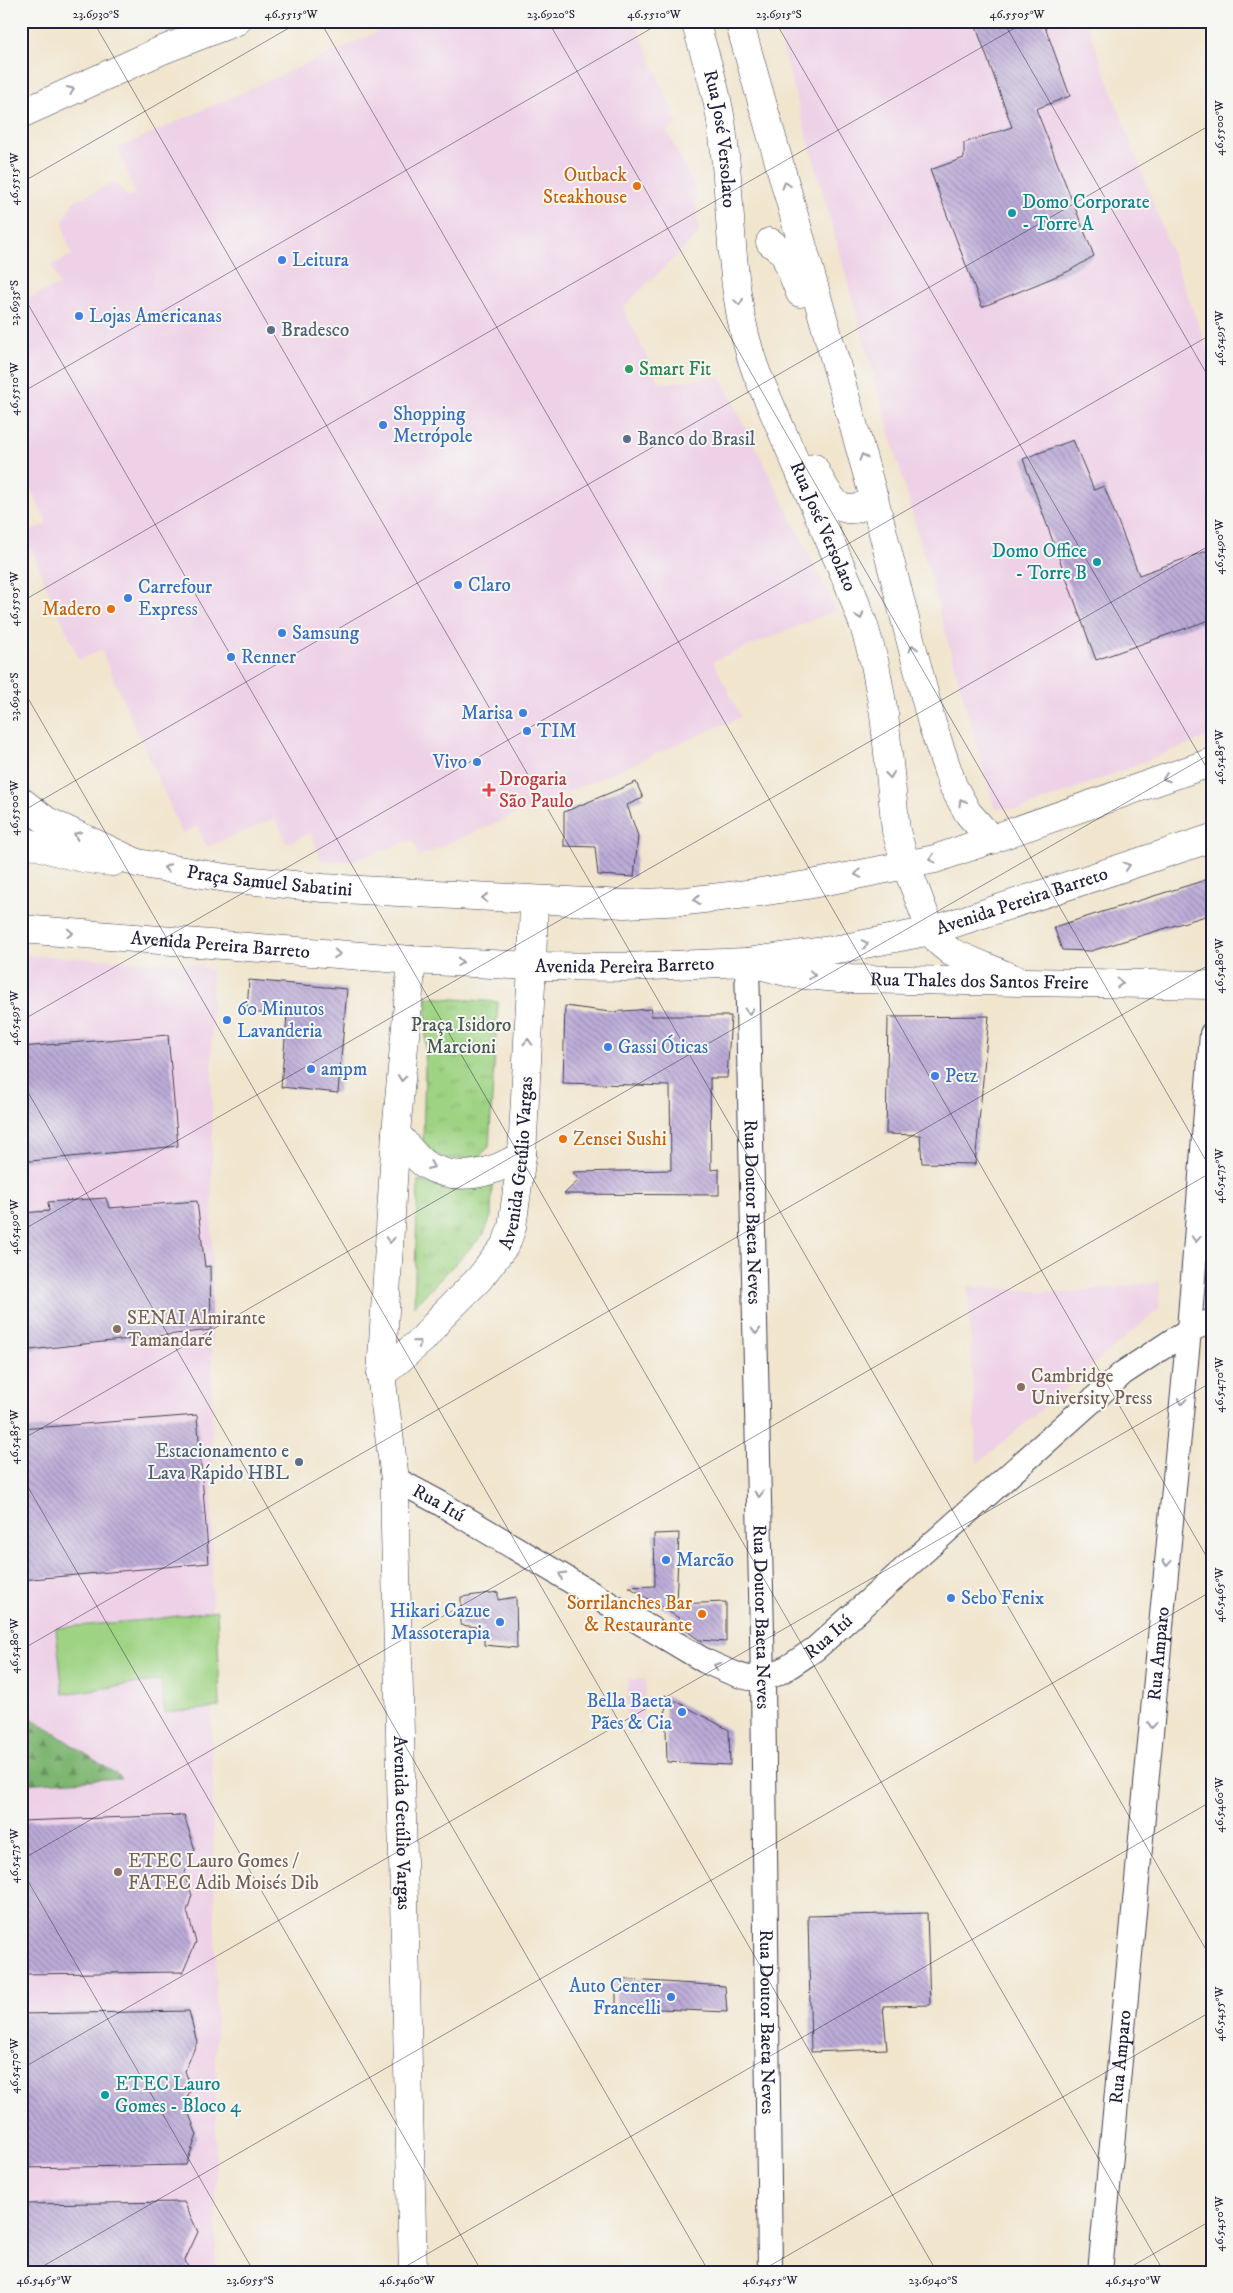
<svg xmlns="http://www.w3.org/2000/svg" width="1233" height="2293" font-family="'IM FELL DW Pica',serif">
  <defs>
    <pattern id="forest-firs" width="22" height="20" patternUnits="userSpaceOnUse" patternTransform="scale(1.25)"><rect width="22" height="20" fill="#7eb571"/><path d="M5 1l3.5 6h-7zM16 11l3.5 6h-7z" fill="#67935e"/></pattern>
    <pattern id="park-tufts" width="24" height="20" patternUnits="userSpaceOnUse" patternTransform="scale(1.25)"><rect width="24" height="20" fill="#9ed383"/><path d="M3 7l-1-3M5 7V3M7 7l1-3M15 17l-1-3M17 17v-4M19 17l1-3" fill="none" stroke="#88b572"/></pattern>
    <pattern id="building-back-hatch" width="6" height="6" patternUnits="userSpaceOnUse" patternTransform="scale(1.25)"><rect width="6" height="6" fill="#bcabd8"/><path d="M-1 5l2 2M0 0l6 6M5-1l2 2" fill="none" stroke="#988bb0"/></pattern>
  </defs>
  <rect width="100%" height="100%" fill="#f6f6f2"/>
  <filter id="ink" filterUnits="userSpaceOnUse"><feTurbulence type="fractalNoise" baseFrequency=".02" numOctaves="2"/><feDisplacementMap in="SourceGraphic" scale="10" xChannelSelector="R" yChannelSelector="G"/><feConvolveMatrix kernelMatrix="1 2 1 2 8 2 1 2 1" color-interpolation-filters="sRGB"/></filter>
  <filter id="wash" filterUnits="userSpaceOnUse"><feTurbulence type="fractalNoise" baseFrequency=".0096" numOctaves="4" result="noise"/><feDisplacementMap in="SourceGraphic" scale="20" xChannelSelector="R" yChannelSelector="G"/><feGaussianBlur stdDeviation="1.12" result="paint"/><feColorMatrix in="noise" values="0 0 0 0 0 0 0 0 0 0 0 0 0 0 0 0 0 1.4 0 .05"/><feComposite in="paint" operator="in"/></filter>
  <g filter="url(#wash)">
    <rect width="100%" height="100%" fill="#f1e5ce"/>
    <g fill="#eed0e7">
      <path d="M402,21H635L678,124L667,131L694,186L699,234L623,307L660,384L720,376L837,610L713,661L741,717L419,856L413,840L352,861L322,860L310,833L287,844L275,818L207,847L197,827L182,833L101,650L79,660L24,534L47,524L21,466V301L59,285L52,265L72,255L66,237L63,222L73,202L115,182L127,197L135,194L118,148Z"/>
      <path d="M775,21H1086L1212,362V735L1020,810L994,807Z"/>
      <path d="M21,955L194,964L212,970V1756L216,1985V2272H21Z"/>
      <path d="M1160,1282L1159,1309L977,1464L968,1286L1062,1293Z"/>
      <path d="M628,1679L646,1680L642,1733L625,1731Z"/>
    </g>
    <path fill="#9ed383" stroke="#607a5f" d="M217,1610L220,1707L165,1713L161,1680L63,1694L56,1628L156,1619Z"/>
    <path fill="url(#forest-firs)" stroke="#506c56" d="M21,1711L122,1778L21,1784Z"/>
    <g fill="url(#park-tufts)" stroke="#607a5f">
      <path d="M427,997L498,1002L489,1147L479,1156L467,1159L445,1158L432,1153L423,1140Z"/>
      <path d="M418,1180C447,1191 461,1191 492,1184L491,1216L484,1234L414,1306Z"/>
    </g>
    <g id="blocks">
      <g fill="url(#building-back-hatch)">
        <path d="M974,21H1043L1070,96L1036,109L1094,256L1069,271L982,307L930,170L964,158V143L1012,127Z"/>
        <path d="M1073,440L1094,490L1104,486L1139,575L1212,549V619L1096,660L1023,459Z"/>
        <path d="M636,782L643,798L627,805L638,836L634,877L598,875L595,847L564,846V812Z"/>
        <path d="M1212,878V914L1091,951L1062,950L1054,927Z"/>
        <path d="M249,980L347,989L338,1093L281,1087L287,1015L247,1012Z"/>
        <path d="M565,1006L610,1012L652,1009L651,1016H731L727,1078H710L711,1170L719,1169V1195L564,1194L579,1180L573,1172L671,1170L670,1086L563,1083Z"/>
        <path d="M989,1016L975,1164L922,1163L920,1135L886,1134L888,1017Z"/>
        <path d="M168,1035L178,1146L21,1162V1047Z"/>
        <path d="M106,1198L109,1208L197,1201L205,1267L210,1266L211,1330L21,1351V1213L49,1211L48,1202Z"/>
        <path d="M197,1415L209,1563L21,1580V1429Z"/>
        <path d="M679,1533L676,1604L726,1602V1642L699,1640L679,1625V1618L629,1587L655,1586L654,1534Z"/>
        <path d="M498,1592V1600L516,1597L517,1648L484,1645V1628L461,1625V1597Z"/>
        <path d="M665,1695L729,1730L730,1765L667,1762Z"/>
        <path d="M184,1815L195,1850L184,1875L192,1895L187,1911L196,1942L183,1972L21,1974V1821Z"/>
        <path d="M927,1913L930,2005L883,2006L887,2049L811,2052L808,1916Z"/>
        <path d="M616,1979L725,1986L727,2012L616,2007Z"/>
        <path d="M189,2011L197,2042L185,2071L191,2088L185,2103L197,2135L186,2165L21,2168V2014Z"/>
        <path d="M184,2202L198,2232L185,2260L190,2272H21V2204Z"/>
      </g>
    </g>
  </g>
  <g filter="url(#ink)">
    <use href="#blocks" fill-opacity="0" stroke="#413f51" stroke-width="1"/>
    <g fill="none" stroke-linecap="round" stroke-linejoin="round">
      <defs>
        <g id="minor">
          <path id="s1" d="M747,962L763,1680L770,2272"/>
          <path id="s2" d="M395,1479L438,1502L705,1661C763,1688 764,1684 815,1649L1123,1373L1189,1330L1212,1321"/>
          <path id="s3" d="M1100,2272L1189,1330L1212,1034"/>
        </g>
        <g id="tertiary">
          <path id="s4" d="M695,21C706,59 719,97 723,136C733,215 728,299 757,374L849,585L864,626L875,664L884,714L896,831L906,865L931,931L940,943L951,952L1019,981"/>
          <path d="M739,21L874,498L932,724L953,786L968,813L992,840"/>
          <path d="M770,242L784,253L800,293"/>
          <path d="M814,468C829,496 841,526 874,498"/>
          <path id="s5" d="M412,960L396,1133L381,1375L395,1479V1528L413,2272"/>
          <path id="s6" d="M747,962L794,974L850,979L1212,985"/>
          <path d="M396,1133C405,1143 415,1158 426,1165C458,1183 493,1174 522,1155"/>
          <path id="s7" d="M381,1375L423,1339L442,1316L479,1279L506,1244L512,1227L522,1155L532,966L534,901"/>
        </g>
        <path id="secondary" d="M21,114L160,51L237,21"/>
        <g id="primary">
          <path d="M21,109L27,110"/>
          <path id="s8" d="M21,801L47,821L137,863L226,878L323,888L625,904L686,901L747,894L807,885L935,859L1212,762"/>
          <path d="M21,840C51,851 81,860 113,862"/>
          <path id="s9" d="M21,929L412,960L532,966L626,967L747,962L844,948L931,931L1212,838"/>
        </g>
      </defs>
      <use href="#minor" stroke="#413f51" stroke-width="26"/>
      <use href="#tertiary" stroke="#413f51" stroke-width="29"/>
      <use href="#secondary" stroke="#413f51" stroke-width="29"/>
      <use href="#primary" stroke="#413f51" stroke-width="29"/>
      <use href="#minor" stroke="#fff" stroke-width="24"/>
      <use href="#tertiary" stroke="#fff" stroke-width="28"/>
      <use href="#secondary" stroke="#fff" stroke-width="28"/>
      <use href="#primary" stroke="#fff" stroke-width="28"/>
    </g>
    <defs><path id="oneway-chevron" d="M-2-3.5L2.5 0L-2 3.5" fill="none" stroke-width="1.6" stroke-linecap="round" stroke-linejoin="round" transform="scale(1.25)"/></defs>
    <g stroke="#9c9ca7">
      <use href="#oneway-chevron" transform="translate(71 90) rotate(-24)"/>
      <use href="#oneway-chevron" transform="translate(786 185) rotate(-106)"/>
      <use href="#oneway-chevron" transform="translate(739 302) rotate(82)"/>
      <use href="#oneway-chevron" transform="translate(863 457) rotate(-106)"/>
      <use href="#oneway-chevron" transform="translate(860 616) rotate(70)"/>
      <use href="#oneway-chevron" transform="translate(913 648) rotate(-104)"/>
      <use href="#oneway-chevron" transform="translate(890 775) rotate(84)"/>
      <use href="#oneway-chevron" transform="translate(1166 778) rotate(160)"/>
      <use href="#oneway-chevron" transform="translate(962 802) rotate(-119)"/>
      <use href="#oneway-chevron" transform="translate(77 835) rotate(-155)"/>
      <use href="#oneway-chevron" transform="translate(932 859) rotate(166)"/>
      <use href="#oneway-chevron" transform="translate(1127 866) rotate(-18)"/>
      <use href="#oneway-chevron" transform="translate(167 868) rotate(-170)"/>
      <use href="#oneway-chevron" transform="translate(858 874) rotate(169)"/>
      <use href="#oneway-chevron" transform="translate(485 898) rotate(-177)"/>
      <use href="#oneway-chevron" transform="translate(697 900) rotate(173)"/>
      <use href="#oneway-chevron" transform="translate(70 933) rotate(4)"/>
      <use href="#oneway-chevron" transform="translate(865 944) rotate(-11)"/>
      <use href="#oneway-chevron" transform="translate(337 954) rotate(4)"/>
      <use href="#oneway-chevron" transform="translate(460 962) rotate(3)"/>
      <use href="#oneway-chevron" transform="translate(812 975) rotate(6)"/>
      <use href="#oneway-chevron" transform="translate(1120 983) rotate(1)"/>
      <use href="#oneway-chevron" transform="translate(749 1011) rotate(89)"/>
      <use href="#oneway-chevron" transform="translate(528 1042) rotate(-87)"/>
      <use href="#oneway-chevron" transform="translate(402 1078) rotate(96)"/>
      <use href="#oneway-chevron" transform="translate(431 1166) rotate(23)"/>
      <use href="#oneway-chevron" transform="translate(1196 1239) rotate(94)"/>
      <use href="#oneway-chevron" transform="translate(390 1240) rotate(94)"/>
      <use href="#oneway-chevron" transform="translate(756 1331) rotate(89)"/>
      <use href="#oneway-chevron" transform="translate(418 1343) rotate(-41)"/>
      <use href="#oneway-chevron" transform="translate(1182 1401) rotate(95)"/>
      <use href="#oneway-chevron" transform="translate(759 1494) rotate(89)"/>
      <use href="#oneway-chevron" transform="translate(1167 1563) rotate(95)"/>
      <use href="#oneway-chevron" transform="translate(562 1575) rotate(-149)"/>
      <use href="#oneway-chevron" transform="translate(717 1666) rotate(-155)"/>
      <use href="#oneway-chevron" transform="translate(1152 1725) rotate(95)"/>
    </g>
  </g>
  <path fill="none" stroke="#22223b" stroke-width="1" stroke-opacity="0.45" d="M93,21L1212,1960M320,21L1212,1566M548,21L1212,1171M775,21L1212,777M1003,21L1212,383M21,183L301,21M21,292L1164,2272M21,393L664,21M21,602L1027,21M21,686L937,2272M21,812L1212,124M21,1021L1212,334M21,1080L709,2272M21,1231L1212,544M21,1440L1212,753M21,1475L482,2272M21,1650L1212,963M21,1860L1212,1172M21,1869L254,2272M21,2069L1212,1382M21,2263L26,2272M33,2272L1212,1591M396,2272L1212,1801M759,2272L1212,2011M1122,2272L1212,2220"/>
  <g fill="#e8710a" stroke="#f6f6f2" stroke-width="2">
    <circle cx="637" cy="186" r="5"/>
    <circle cx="111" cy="609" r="5"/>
    <circle cx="563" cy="1139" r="5"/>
    <circle cx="702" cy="1614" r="5"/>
  </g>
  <g fill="#0f9aa8" stroke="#f6f6f2" stroke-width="2">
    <circle cx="1012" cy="213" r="5"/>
    <circle cx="1097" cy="562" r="5"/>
    <circle cx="105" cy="2095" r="5"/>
  </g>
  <g fill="#3f7fe0" stroke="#f6f6f2" stroke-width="2">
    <circle cx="282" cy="260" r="5"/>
    <circle cx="79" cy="316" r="5"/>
    <circle cx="383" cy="425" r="5"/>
    <circle cx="458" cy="585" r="5"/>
    <circle cx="128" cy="598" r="5"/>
    <circle cx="282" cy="633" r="5"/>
    <circle cx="231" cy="657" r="5"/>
    <circle cx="523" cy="713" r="5"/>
    <circle cx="527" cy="731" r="5"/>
    <circle cx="477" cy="762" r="5"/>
    <circle cx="227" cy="1020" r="5"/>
    <circle cx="608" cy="1047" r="5"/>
    <circle cx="311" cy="1069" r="5"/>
    <circle cx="935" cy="1076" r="5"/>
    <circle cx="666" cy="1560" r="5"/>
    <circle cx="951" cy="1598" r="5"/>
    <circle cx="500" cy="1622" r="5"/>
    <circle cx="682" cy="1712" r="5"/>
    <circle cx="671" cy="1997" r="5"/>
  </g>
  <g fill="#5c6f8a" stroke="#f6f6f2" stroke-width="2">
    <circle cx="271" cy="330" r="5"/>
    <circle cx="627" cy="439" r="5"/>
    <circle cx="299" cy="1462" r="5"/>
  </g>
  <circle fill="#2e9e5b" stroke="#f6f6f2" stroke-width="2" cx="629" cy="369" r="5"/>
  <path fill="#e0444e" stroke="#f6f6f2" stroke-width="2" d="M486.5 782.5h5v5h5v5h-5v5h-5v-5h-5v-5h5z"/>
  <g fill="#8d6e63" stroke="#f6f6f2" stroke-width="2">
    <circle cx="117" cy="1329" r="5"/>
    <circle cx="1021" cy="1387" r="5"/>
    <circle cx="118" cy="1872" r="5"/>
  </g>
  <g text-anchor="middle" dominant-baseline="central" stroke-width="4" stroke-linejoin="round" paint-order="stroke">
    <g font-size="19" fill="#22223b" stroke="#f6f6f2">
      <text stroke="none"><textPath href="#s4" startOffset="121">Rua José Versolato</textPath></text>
      <text stroke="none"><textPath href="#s4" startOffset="526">Rua José Versolato</textPath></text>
      <text stroke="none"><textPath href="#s8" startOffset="266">Praça Samuel Sabatini</textPath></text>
      <text stroke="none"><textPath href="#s9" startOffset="1010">Avenida Pereira Barreto</textPath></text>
      <text stroke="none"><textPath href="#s9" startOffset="200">Avenida Pereira Barreto</textPath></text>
      <text stroke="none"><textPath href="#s9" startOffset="605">Avenida Pereira Barreto</textPath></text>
      <text stroke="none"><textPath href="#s6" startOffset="234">Rua Thales dos Santos Freire</textPath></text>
      <text stroke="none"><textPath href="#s7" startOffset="264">Avenida Getúlio Vargas</textPath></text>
      <text stroke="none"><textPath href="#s1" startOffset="250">Rua Doutor Baeta Neves</textPath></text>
      <text stroke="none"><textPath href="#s2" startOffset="50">Rua Itú</textPath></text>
      <text stroke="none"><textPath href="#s1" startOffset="655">Rua Doutor Baeta Neves</textPath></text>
      <text stroke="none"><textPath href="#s2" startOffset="499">Rua Itú</textPath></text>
      <text stroke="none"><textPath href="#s3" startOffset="621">Rua Amparo</textPath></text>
      <text stroke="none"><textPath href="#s5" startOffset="865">Avenida Getúlio Vargas</textPath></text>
      <text stroke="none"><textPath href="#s1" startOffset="1060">Rua Doutor Baeta Neves</textPath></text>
      <text stroke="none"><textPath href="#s3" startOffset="216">Rua Amparo</textPath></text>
    </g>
    <g font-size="19" fill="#c56008" stroke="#f6f6f2" text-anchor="end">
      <text x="627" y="175">Outback<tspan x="627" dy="22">Steakhouse</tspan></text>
      <text x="101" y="609">Madero</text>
      <text x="573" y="1139" text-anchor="start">Zensei Sushi</text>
      <text x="692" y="1603">Sorrilanches Bar<tspan x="692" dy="22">&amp; Restaurante</tspan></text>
    </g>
    <g font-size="19" fill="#0d838f" stroke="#f6f6f2" text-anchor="start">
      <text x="1022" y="202">Domo Corporate<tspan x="1022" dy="22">- Torre A</tspan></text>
      <text x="1087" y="551" text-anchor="end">Domo Office<tspan x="1087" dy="22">- Torre B</tspan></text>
      <text x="115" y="2084">ETEC Lauro<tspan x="115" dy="22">Gomes - Bloco 4</tspan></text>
    </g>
    <g font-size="19" fill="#366cbe" stroke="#f6f6f2" text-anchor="start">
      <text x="292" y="260">Leitura</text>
      <text x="89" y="316">Lojas Americanas</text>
      <text x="393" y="414">Shopping<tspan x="393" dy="22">Metrópole</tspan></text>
      <text x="468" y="585">Claro</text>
      <text x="138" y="587">Carrefour<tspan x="138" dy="22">Express</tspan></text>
      <text x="292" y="633">Samsung</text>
      <text x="241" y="657">Renner</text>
      <text x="513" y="713" text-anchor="end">Marisa</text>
      <text x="537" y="731">TIM</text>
      <text x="467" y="762" text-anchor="end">Vivo</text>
      <text x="237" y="1009">60 Minutos<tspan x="237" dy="22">Lavanderia</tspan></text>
      <text x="618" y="1047">Gassi Óticas</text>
      <text x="321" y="1069">ampm</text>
      <text x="945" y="1076">Petz</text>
      <text x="676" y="1560">Marcão</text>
      <text x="961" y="1598">Sebo Fenix</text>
      <text x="490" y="1611" text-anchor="end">Hikari Cazue<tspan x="490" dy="22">Massoterapia</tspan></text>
      <text x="672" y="1701" text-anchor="end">Bella Baeta<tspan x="672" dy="22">Pães &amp; Cia</tspan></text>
      <text x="661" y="1986" text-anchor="end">Auto Center<tspan x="661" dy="22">Francelli</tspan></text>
    </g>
    <g font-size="19" fill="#4e5e75" stroke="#f6f6f2" text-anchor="start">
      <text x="281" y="330">Bradesco</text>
      <text x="637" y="439">Banco do Brasil</text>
      <text x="289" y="1451" text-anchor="end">Estacionamento e<tspan x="289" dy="22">Lava Rápido HBL</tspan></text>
    </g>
    <g font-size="19" fill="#27864d" stroke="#f6f6f2" text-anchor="start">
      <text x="639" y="369">Smart Fit</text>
    </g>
    <g font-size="19" fill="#be3a42" stroke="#f6f6f2" text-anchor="start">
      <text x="499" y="779">Drogaria<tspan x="499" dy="22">São Paulo</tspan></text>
    </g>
    <g font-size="19" fill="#475751" stroke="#f6f6f2">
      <text x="461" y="1025">Praça Isidoro<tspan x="461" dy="22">Marcioni</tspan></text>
    </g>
    <g font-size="19" fill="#785e54" stroke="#f6f6f2" text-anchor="start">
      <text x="127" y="1318">SENAI Almirante<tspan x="127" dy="22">Tamandaré</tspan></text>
      <text x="1031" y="1376">Cambridge<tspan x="1031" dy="22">University Press</tspan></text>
      <text x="128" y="1861">ETEC Lauro Gomes /<tspan x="128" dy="22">FATEC Adib Moisés Dib</tspan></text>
    </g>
  </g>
  <rect width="1233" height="2293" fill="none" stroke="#f6f6f2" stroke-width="55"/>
  <rect x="28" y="28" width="1178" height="2238" fill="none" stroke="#22223b" stroke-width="2"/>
  <g font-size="12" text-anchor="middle" fill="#22223b">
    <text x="96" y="18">23.6930°S</text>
    <text x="291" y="18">46.5515°W</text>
    <text x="551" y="18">23.6920°S</text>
    <text x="654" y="18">46.5510°W</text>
    <text x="779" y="18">23.6915°S</text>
    <text x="1017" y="18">46.5505°W</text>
    <text transform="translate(1219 128) rotate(-90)" y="4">46.5500°W</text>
    <text transform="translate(14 179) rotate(-90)" y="4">46.5515°W</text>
    <text transform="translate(14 303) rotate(-90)" y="4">23.6935°S</text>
    <text transform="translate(1219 338) rotate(-90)" y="4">46.5495°W</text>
    <text transform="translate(14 389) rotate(-90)" y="4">46.5510°W</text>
    <text transform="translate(1219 547) rotate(-90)" y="4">46.5490°W</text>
    <text transform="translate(14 599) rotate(-90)" y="4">46.5505°W</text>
    <text transform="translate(14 697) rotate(-90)" y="4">23.6940°S</text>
    <text transform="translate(1219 757) rotate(-90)" y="4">46.5485°W</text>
    <text transform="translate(14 808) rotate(-90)" y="4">46.5500°W</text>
    <text transform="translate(1219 966) rotate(-90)" y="4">46.5480°W</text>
    <text transform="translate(14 1018) rotate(-90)" y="4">46.5495°W</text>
    <text transform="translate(1219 1176) rotate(-90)" y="4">46.5475°W</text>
    <text transform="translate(14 1227) rotate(-90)" y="4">46.5490°W</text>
    <text transform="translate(1219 1385) rotate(-90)" y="4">46.5470°W</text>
    <text transform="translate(14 1437) rotate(-90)" y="4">46.5485°W</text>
    <text transform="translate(1219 1595) rotate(-90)" y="4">46.5465°W</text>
    <text transform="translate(14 1646) rotate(-90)" y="4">46.5480°W</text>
    <text transform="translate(1219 1805) rotate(-90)" y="4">46.5460°W</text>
    <text transform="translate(14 1856) rotate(-90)" y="4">46.5475°W</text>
    <text transform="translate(1219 2014) rotate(-90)" y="4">46.5455°W</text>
    <text transform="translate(14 2066) rotate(-90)" y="4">46.5470°W</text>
    <text transform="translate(1219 2224) rotate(-90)" y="4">46.5450°W</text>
    <text x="44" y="2284">46.5465°W</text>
    <text x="250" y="2284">23.6955°S</text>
    <text x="407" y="2284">46.5460°W</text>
    <text x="770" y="2284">46.5455°W</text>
    <text x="933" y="2284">23.6940°S</text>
    <text x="1133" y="2284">46.5450°W</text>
  </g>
</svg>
